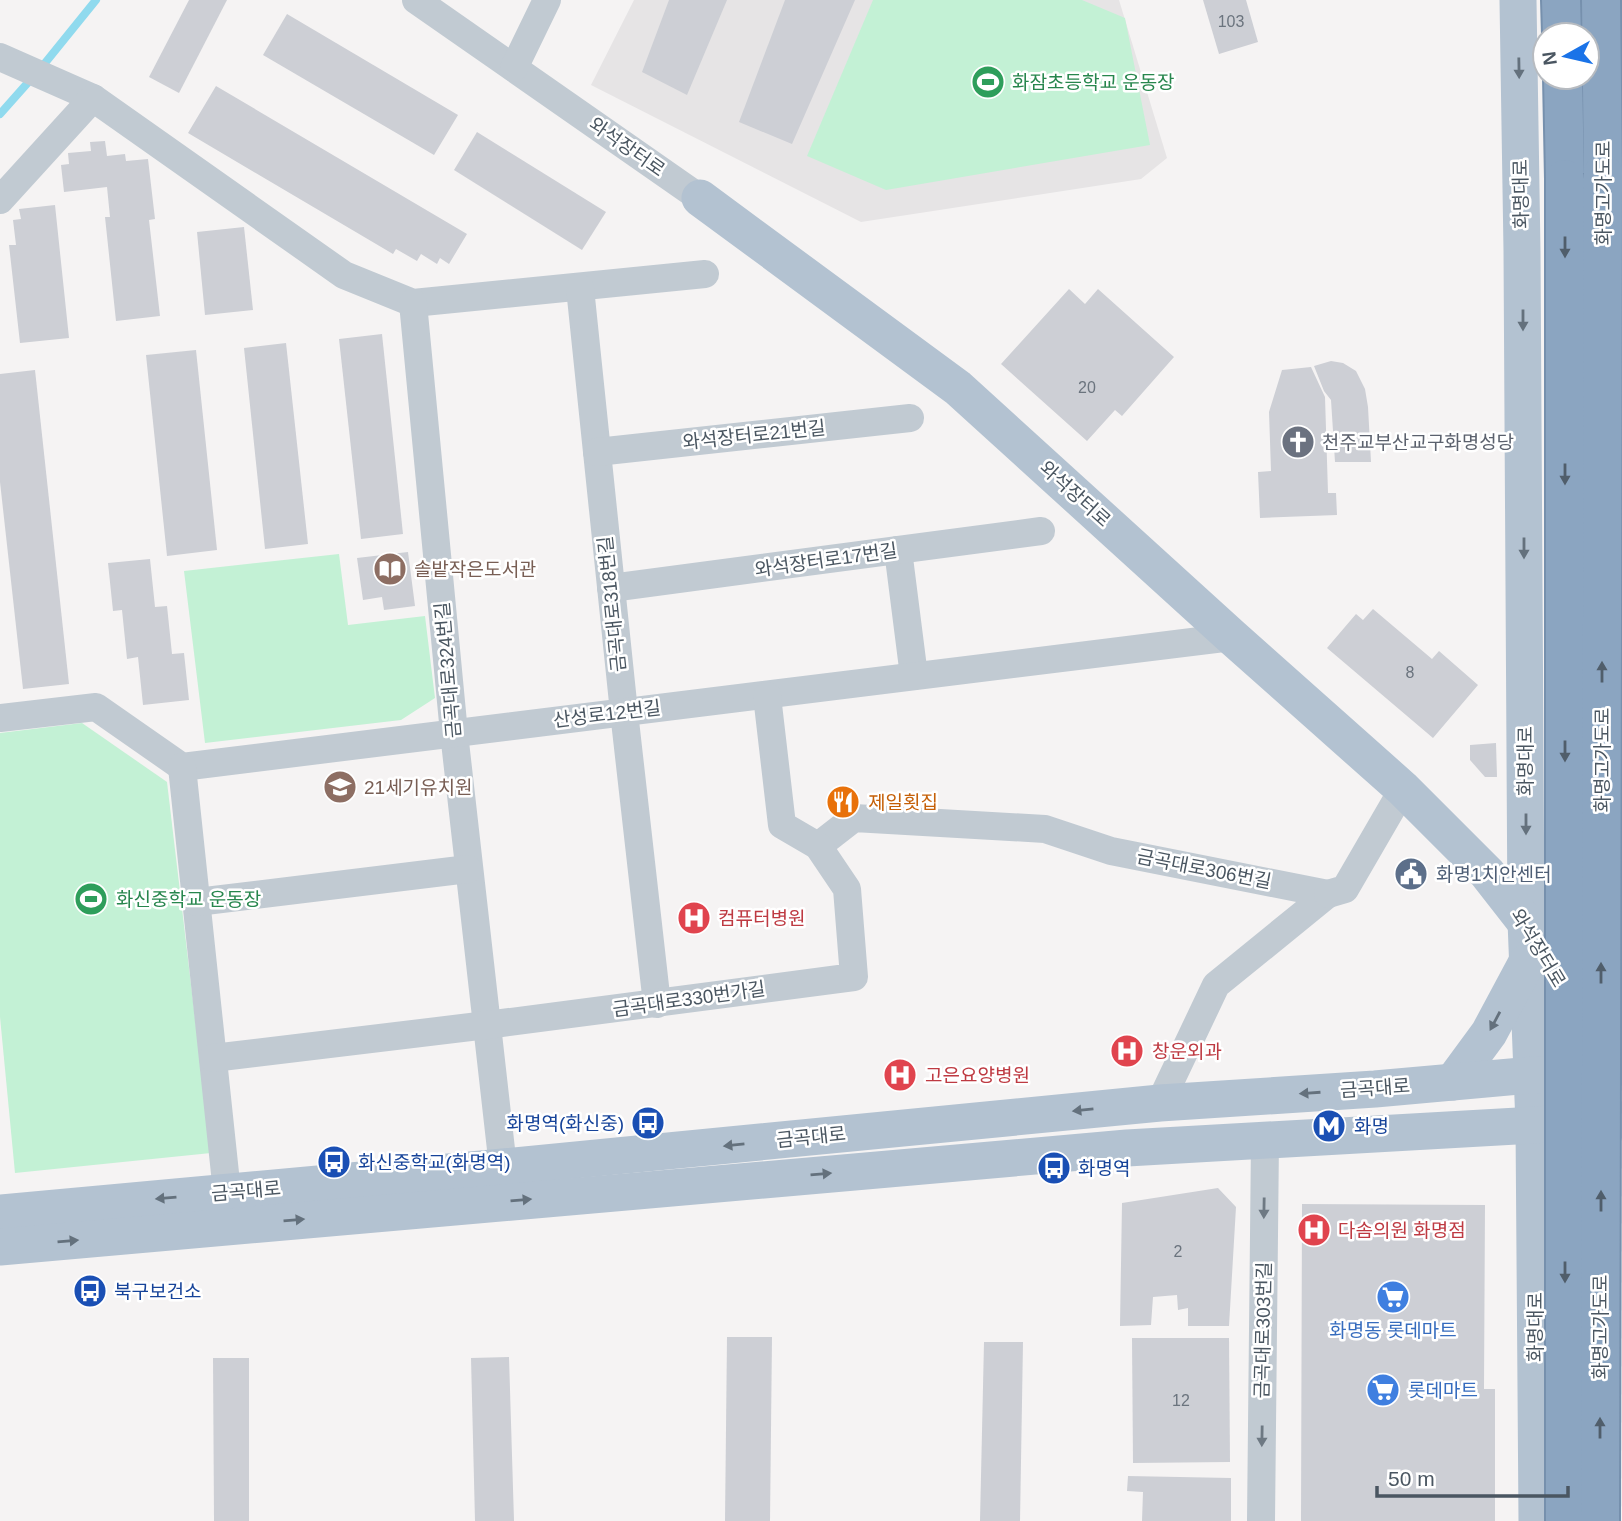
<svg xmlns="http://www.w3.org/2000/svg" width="1622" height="1521" font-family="Helvetica,'Noto Sans KR',sans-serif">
  <rect width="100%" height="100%" fill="#f5f3f3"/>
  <path fill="#e6e4e5" d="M634,0H1119L1167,158L1141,179L861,222L591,85Z"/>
  <g fill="#c3f1d5">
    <path d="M873,0H1082L1125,18L1150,145L886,190L807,156Z"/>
    <path d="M339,554L348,625L425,616L435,698L401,720L205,743L184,571Z"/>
    <path d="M82,723L167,782L211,1153L15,1173L0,1017V733Z"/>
  </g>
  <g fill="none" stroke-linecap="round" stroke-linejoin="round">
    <g stroke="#90daee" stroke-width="8">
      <path d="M41,68L96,0"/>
      <path d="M0,114L32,78"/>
    </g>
  </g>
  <g fill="#cdcfd5">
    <path d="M189,0H227L179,93L149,77Z"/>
    <path d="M669,0H727L687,95L642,72Z"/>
    <path d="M785,0H855L792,144L739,122Z"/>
    <path d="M1203,0H1246L1258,42L1219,54Z"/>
    <path d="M287,14L458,115L434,155L263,55Z"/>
    <path d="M216,86L467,234L449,264L440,258L437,264L421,254L417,261L396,249L393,254L188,133Z"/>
    <path d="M477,132L606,212L582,250L454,170Z"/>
    <path d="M105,141L107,156L125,154L126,161L148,159L155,219L149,220L160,316L116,321L105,217H110L107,187L64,192L61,165L69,164L68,153L91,151L90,142Z"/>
    <path d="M55,205L69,338L20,343L9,245H16L13,220L21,219L19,209Z"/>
    <path d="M244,227L253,310L205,315L197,232Z"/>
    <path d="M1069,289L1085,304L1098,289L1174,357L1122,416L1115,410L1087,441L1001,364Z"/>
    <path d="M382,334L403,534L361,539L339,339Z"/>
    <path d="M286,343L308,544L265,549L244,348Z"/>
    <path d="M196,350L217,550L167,556L146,355Z"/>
    <path d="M1331,361L1343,363L1356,371L1365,389L1368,407L1371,462H1335L1331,400L1324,391L1314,366Z"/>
    <path d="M1311,367L1325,397L1328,493H1336L1337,515L1260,518L1258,472L1271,471L1269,412L1282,370Z"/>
    <path d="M35,370L69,684L23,689L0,482V374Z"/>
    <path d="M408,552L415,606L384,610L382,597L363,600L357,558Z"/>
    <path d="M150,559L155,607L167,606L172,654L184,653L189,700L143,705L138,657L127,659L122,610L113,611L108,563Z"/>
    <path d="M1373,609L1432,659L1439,651L1478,685L1433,738L1327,648L1356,614L1363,620Z"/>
    <path d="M1496,743L1497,777H1485L1470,760V745Z"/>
    <path d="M1218,1188L1236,1207L1229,1326H1188V1308L1178,1310L1177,1295L1153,1297L1151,1325L1120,1326L1122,1203Z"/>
    <path d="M1302,1204L1485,1205L1484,1389H1495V1521H1301Z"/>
    <path d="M727,1337H772L770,1521H725Z"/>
    <path d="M1132,1338H1229L1230,1462L1133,1463Z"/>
    <path d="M984,1342H1023L1020,1521H980Z"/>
    <path d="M509,1357L514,1521H475L471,1358Z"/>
    <path d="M213,1358H249V1521H214Z"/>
    <path d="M1128,1476L1231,1478V1521H1142L1143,1492L1127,1491Z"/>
  </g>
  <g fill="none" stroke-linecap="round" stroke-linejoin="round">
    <defs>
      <g id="highway">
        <path d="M1561,0L1562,35"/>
        <path d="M1601,0L1603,173"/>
        <path d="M1563,77L1565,179"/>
      </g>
    </defs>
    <use href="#highway" stroke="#7690ad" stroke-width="42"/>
    <g stroke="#c1cad2" stroke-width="28">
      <path d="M416,0L700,198"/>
      <path d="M0,57L93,98"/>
      <path d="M514,68L547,0"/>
      <path d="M0,200L93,98L344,275L413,303L705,274"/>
      <path d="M580,288L624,712L657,1004"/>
      <path d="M413,303L454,733L503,1167"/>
      <path d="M597,452L910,418"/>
      <path d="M898,550L914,676"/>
      <path d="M611,588L1041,531"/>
      <path d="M0,718L96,707L182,767L1232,637"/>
      <path d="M182,767L227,1192"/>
      <path d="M818,846L854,818L1045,829L1111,851L1328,894L1216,985L1160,1103"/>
      <path d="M1328,894L1345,889L1403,789"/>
      <path d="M197,902L468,869"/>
      <path d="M213,1058L487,1025L854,977L847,889L818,846L782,825L767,696"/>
      <path d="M1261,1521L1265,1140"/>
    </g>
    <g stroke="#b3c2d1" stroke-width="37">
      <path d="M1518,0L1522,251L1526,921L1534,1124L1537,1521"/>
      <path d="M700,198L958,388L1232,637L1403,789L1487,873L1530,928"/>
      <path d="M1453,1082L1489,1033L1527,962"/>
      <path d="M0,1213L503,1167L1160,1103L1375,1089L1532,1075L1622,1072"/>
      <path d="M0,1247L1127,1148L1622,1120"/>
    </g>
    <use href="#highway" stroke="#8ba5c1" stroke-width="38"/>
    <defs>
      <g id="highway-bridge">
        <path d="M1565,1521V179"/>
        <path d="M1600,1521L1603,173"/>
      </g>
    </defs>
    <use href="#highway-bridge" stroke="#7690ad" stroke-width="42" stroke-linecap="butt"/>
    <use href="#highway-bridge" stroke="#8ba5c1" stroke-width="38"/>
  </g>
  <defs><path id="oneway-solid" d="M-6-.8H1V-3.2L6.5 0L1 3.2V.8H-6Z" transform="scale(1.75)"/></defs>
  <g fill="#64717d">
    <use href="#oneway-solid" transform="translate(1519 68) rotate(89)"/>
    <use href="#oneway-solid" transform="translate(1523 320) rotate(90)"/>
    <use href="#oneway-solid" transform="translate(1524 548) rotate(90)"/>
    <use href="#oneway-solid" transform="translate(1526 824) rotate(90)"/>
    <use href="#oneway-solid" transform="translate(1495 1021) rotate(118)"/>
    <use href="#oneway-solid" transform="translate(1310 1093) rotate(176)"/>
    <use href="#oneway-solid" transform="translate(1083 1110) rotate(174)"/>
    <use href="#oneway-solid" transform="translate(734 1145) rotate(174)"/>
    <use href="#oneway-solid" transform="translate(821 1174) rotate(-5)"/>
    <use href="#oneway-solid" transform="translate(166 1198) rotate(175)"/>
    <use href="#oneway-solid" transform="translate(521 1200) rotate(-5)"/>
    <use href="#oneway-solid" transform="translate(294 1220) rotate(-5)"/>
    <use href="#oneway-solid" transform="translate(68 1241) rotate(-5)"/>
  </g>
  <g fill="#505e6b">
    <use href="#oneway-solid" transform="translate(1565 247) rotate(90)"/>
    <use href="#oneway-solid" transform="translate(1565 474) rotate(90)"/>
    <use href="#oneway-solid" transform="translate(1602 672) rotate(-90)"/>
    <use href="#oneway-solid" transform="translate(1565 751) rotate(90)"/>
    <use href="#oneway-solid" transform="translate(1601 973) rotate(-90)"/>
    <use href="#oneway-solid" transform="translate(1601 1201) rotate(-90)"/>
    <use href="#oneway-solid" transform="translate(1565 1272) rotate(90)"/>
    <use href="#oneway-solid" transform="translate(1600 1428) rotate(-90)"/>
  </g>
  <g fill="#6e7983">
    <use href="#oneway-solid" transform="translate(1264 1208) rotate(91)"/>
    <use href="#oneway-solid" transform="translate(1262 1436) rotate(91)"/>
  </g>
  <defs>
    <symbol id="stadium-disc" viewBox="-11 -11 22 22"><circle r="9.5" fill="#2e9e5b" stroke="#fff"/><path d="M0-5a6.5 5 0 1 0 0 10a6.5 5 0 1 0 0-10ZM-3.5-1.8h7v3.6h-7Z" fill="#fff"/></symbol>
    <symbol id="church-disc" viewBox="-11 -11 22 22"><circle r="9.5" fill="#6b7280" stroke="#fff"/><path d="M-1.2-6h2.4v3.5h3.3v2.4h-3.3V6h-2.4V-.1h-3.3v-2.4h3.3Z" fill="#fff"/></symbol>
    <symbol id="library-disc" viewBox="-11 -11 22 22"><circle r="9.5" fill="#8d6e63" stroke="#fff"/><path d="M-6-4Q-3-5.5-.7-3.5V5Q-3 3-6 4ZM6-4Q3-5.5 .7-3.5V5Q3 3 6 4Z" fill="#fff"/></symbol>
    <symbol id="school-disc" viewBox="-11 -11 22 22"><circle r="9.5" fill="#8d6e63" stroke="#fff"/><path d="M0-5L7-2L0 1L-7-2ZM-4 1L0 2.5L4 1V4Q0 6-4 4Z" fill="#fff"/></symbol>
    <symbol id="restaurant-disc" viewBox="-11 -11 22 22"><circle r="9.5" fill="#e8710a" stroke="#fff"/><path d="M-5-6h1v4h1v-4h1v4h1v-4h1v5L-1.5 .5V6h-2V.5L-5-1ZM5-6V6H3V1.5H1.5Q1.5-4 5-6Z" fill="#fff"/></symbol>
    <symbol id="civic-disc" viewBox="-11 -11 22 22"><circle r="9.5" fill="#5c6f8a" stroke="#fff"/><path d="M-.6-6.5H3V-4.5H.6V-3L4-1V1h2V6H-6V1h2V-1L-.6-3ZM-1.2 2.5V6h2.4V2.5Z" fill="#fff"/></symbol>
    <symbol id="hospital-disc" viewBox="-11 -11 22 22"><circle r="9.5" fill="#e0444e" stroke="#fff"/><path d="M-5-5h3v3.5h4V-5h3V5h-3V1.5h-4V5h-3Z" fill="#fff"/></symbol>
    <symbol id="bus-disc" viewBox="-11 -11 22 22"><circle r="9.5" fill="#1a4fb4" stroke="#fff"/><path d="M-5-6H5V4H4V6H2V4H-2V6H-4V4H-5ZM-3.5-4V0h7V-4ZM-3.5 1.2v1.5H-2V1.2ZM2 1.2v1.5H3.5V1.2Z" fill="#fff"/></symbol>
    <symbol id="metro-disc" viewBox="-11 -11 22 22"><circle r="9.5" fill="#1a4fb4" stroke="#fff"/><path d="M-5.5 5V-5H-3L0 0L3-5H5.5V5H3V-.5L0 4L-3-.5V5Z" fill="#fff"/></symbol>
    <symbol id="supermarket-disc" viewBox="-11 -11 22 22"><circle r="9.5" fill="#3f7fe0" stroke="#fff"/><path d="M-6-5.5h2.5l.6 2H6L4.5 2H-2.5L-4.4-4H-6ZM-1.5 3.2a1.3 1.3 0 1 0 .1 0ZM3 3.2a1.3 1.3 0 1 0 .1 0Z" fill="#fff"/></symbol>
  </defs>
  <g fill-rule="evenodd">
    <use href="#stadium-disc" x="969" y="63" width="38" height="38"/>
    <use href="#church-disc" x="1279" y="423" width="38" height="38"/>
    <use href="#library-disc" x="371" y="550" width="38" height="38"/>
    <use href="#school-disc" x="321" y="768" width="38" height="38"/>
    <use href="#restaurant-disc" x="824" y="783" width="38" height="38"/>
    <use href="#civic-disc" x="1392" y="855" width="38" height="38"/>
    <use href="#stadium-disc" x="72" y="880" width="38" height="38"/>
    <use href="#hospital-disc" x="675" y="899" width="38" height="38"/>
    <use href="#hospital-disc" x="1108" y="1032" width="38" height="38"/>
    <use href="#hospital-disc" x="881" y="1056" width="38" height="38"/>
    <use href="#bus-disc" x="629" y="1104" width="38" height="38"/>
    <use href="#metro-disc" x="1310" y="1107" width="38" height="38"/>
    <use href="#bus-disc" x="315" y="1143" width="38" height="38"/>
    <use href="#bus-disc" x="1035" y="1149" width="38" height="38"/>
    <use href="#hospital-disc" x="1295" y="1211" width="38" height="38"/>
    <use href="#bus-disc" x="71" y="1272" width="38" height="38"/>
    <use href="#supermarket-disc" x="1374" y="1278" width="38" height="38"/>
    <use href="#supermarket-disc" x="1364" y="1371" width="38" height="38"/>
  </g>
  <g text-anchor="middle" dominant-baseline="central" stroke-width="5" stroke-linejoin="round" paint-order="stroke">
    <g font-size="16" fill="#6b747e">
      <text x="1231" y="21">103</text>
      <text x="1087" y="387">20</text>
      <text x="1410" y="672">8</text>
      <text x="1178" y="1251">2</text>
      <text x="1181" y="1400">12</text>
    </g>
    <g font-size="19" fill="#27864d" stroke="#fff" text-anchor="start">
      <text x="1012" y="82">화잠초등학교 운동장</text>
      <text x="116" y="899">화신중학교 운동장</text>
    </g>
    <g font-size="19" fill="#4a5661" stroke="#fff">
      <text transform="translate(627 147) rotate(35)">와석장터로</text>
      <text transform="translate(1603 193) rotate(-90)">화명고가도로</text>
      <text transform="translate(1521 194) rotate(-91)">화명대로</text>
      <text transform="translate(754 435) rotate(-6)">와석장터로21번길</text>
      <text transform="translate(1075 494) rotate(42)">와석장터로</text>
      <text transform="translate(826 560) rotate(-8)">와석장터로17번길</text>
      <text transform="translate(612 604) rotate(-96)">금곡대로318번길</text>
      <text transform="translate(448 670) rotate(-95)">금곡대로324번길</text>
      <text transform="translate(607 714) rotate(-7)">산성로12번길</text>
      <text transform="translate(1602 760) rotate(-90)">화명고가도로</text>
      <text transform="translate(1525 761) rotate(-90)">화명대로</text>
      <text transform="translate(1204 869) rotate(11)">금곡대로306번길</text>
      <text transform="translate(1538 948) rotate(59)">와석장터로</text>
      <text transform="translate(689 999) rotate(-8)">금곡대로330번가길</text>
      <text transform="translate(1375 1088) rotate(-4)">금곡대로</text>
      <text transform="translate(811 1137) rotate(-6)">금곡대로</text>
      <text transform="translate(246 1191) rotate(-5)">금곡대로</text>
      <text transform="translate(1535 1327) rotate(-90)">화명대로</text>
      <text transform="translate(1600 1327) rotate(-90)">화명고가도로</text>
      <text transform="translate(1263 1330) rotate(-89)">금곡대로303번길</text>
    </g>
    <g font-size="19" fill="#5b616d" stroke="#fff" text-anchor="start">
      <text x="1322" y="442">천주교부산교구화명성당</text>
    </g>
    <g font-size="19" fill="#785e54" stroke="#fff" text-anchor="start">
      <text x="414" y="569">솔밭작은도서관</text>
      <text x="364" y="787">21세기유치원</text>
    </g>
    <g font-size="19" fill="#c56008" stroke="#fff" text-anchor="start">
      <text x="868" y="802">제일횟집</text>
    </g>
    <g font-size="19" fill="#4e5e75" stroke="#fff" text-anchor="start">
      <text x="1436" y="874">화명1치안센터</text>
    </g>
    <g font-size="19" fill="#be3a42" stroke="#fff" text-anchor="start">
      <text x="718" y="918">컴퓨터병원</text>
      <text x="1152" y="1051">창운외과</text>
      <text x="925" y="1075">고은요양병원</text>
      <text x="1338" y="1230">다솜의원 화명점</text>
    </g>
    <g font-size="19" fill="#164399" stroke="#fff" text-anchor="start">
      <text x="624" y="1123" text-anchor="end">화명역(화신중)</text>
      <text x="1354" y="1126">화명</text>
      <text x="358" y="1162">화신중학교(화명역)</text>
      <text x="1078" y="1168">화명역</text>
      <text x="114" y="1291">북구보건소</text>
    </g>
    <g font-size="19" fill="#366cbe" stroke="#fff">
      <text x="1393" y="1330">화명동 롯데마트</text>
      <text x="1408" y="1390" text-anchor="start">롯데마트</text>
    </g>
  </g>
  <g transform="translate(1566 56) rotate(262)"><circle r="33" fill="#ffffff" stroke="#b7bbc0" stroke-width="2"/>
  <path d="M0-5L12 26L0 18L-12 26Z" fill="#1a73e8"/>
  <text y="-10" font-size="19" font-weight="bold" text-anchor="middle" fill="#4a5661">N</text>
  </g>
  <path d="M1377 1486v10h191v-10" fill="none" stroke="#4a5661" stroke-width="3.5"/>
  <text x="1388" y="1486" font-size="21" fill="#4a5661" stroke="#ffffff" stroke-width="5" paint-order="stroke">50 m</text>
</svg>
